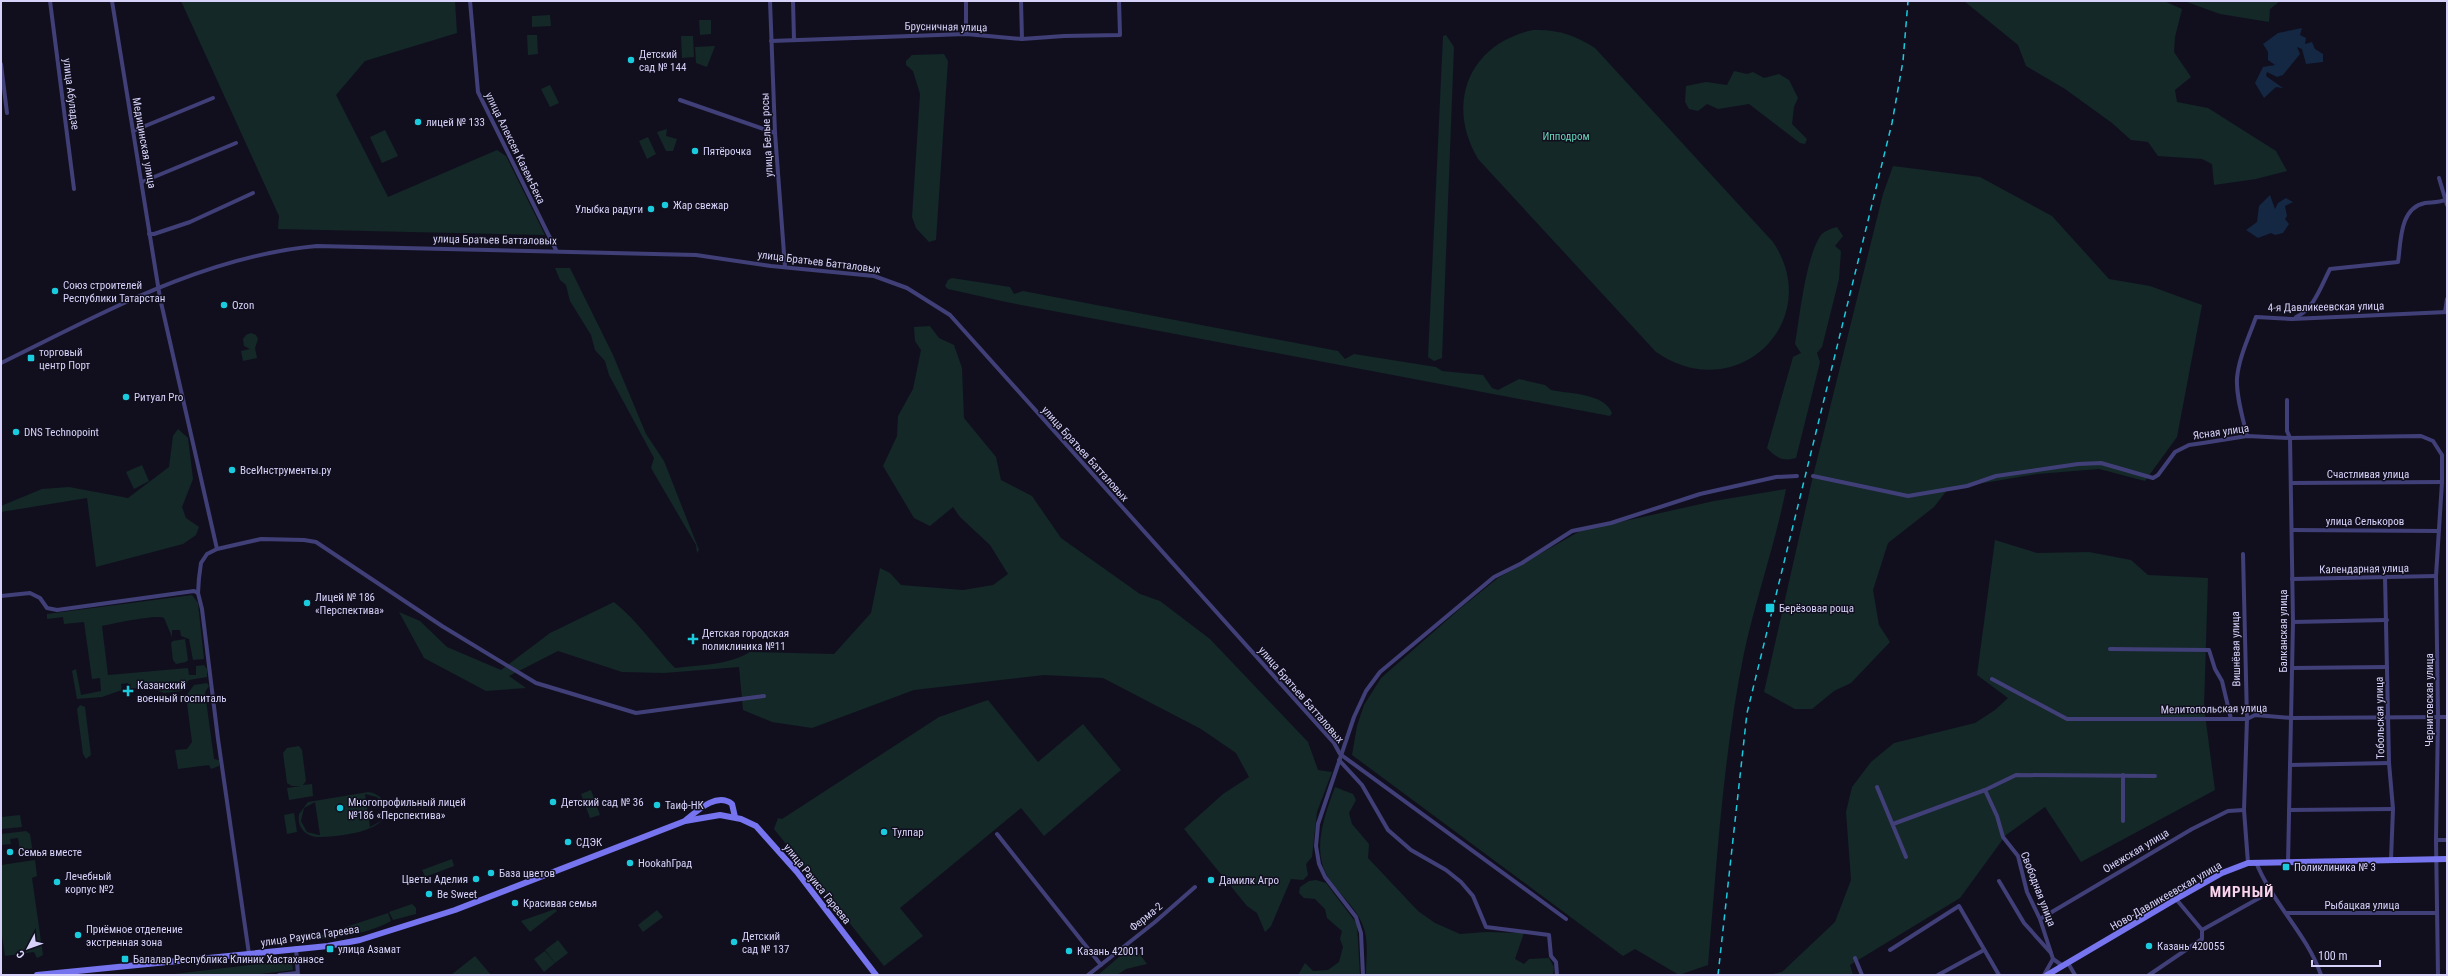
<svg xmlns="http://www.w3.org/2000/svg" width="2448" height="976" font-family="'Roboto Condensed',sans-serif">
  <rect width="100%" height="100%" fill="#110f1e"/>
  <g fill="#132827" fill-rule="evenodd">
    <path d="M181,1H455L457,33L365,61L336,95L388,197L497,150L506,156L545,235L278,229L279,216Z"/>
    <path d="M1964,1H2164L2182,9L2175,37L2174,52L2191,77L2175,90L2177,102L2208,108L2276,151L2287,171L2256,179L2214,185L2212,164L2202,159L2158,156L2148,142L2131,140L2112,123L2065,89L2026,66L2018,45Z"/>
    <path d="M2184,1H2280L2270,9L2269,22L2220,14Z"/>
    <path d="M550,15L551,26L532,27V16Z"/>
    <path d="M699,20H711V34L700,35Z"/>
    <path d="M1533,30C1557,29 1575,35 1595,48L1773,242C1826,321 1736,408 1656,352L1478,159C1445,103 1469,44 1533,30Z"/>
    <path d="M527,35H537L538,54L528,55Z"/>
    <path d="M1446,35L1454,47L1442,358L1434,361L1428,357L1443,36Z"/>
    <path d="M681,36H693L694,57L682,58Z"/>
    <path d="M715,46L707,67L696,63L695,47Z"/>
    <path d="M944,54L948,61L936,240L929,242L916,228L912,217L920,94L913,71L906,65V61L912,55Z"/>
    <path d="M1734,71L1747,74L1753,72L1764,78L1779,74L1789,80L1798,98L1794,107L1792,124L1807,139L1805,144L1800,143L1749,104L1718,109L1707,104L1698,111L1689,109L1685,102L1686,86L1706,82L1727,85Z"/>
    <path d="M550,85L559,103L550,107L541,89Z"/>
    <path d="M667,129L666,136L677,139L673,151H666L657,132Z"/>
    <path d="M385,130L398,156L382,163L370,137Z"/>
    <path d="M648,137L656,154L647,159L639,141Z"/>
    <path d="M1893,166L1980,177L2052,216L2109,279L2150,286L2202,305L2177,437L2145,481L2099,469L2037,474L1948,489L1934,507L1888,543L1873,590L1879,625L1890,642L1851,683L1834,691L1812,709H1795L1764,692L1813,476L1883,194Z"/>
    <path d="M1837,227L1843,236L1835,246L1841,251L1839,279L1822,347L1817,353L1820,362L1796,458C1783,462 1775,457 1767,448L1793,357L1801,353L1795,344C1800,315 1805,263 1819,238C1823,231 1830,229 1837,227Z"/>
    <path d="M555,268H570L613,355L646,434L664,461L699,550L697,553L696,545L651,468L654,458L609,375L605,361L595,350L591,335L570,301L566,285L560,280Z"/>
    <path d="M952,278L1010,287L1014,294L1023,291L1338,351L1345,359L1354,354L1436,367L1442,371L1483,375L1492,388L1498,390L1519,379L1545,385L1551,390C1570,394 1604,393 1612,413L1610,416L1006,302L948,289L945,286L948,280Z"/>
    <path d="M930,326L939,338L954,345L962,368L964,418L996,457L1001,480L1032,496L1061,538L1140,594L1160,601L1210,639L1308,742L1318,770L1332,772L1317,812L1312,857L1306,864L1308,875L1303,880L1291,879L1271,926L1265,932L1257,913L1247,906L1184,829L1223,794L1249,777L1236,753L1201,729L1103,678L1044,675L914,690L812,728L772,722L743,710L739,667L664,673L622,672L558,651L509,676L526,688L486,691L424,658L399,612L420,621L447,647L501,670L550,633L614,602C638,621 654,646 675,668C700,665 729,665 750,652L834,654L871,613L880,568L890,573L901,585L963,590L993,585L1008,574L990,545L960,517L953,507L930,526L914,518L883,466L897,436L898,416L913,389L921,350L915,341L914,327Z"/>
    <path d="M251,333L256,335L258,339L255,348L257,358L243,361L241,351L250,349L244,346L243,339L246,335Z"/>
    <path d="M178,429L188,438L193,479L182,507L186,518L199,527L196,535L183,544L96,567L87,498L1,512V506L42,489L69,487L128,498L169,467L173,436Z"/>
    <path d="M142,465L149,481L134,489L126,472Z"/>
    <path d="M1786,489C1775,545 1756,598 1744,653C1723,756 1717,861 1708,965L1679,975L1635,949L1623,956L1352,755L1357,726L1364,705L1381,678L1462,607L1498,578L1580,531L1714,501Z"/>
    <path d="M1995,540L2037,553L2089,552L2131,560L2148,575L2208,578L2204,707L2215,790L2081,862L2045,807L2006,835L1960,898L1850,965L1853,975H1768L1782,972L1835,922L1851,880L1846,812L1852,787L1871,762L1894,743L1975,723L1995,710L2008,698L1977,675Z"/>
    <path d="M192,595L198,603L204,659L193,660L189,639L181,636L180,630H172V637L164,618C156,614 113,624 102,626L108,675L188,668L189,675H196V666L204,665L207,669V677L189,680L182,691L164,693L149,687L129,689L128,683L121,684L122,690L102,697L77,699L72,671L76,669L81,695L101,691L100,678L92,679L84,622L64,624L63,617L47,619V614Z"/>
    <path d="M185,639L188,660L186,662L176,664L173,660L171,643L173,641Z"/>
    <path d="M207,683L209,686L205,692L214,759L219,760V766L211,769L209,765L178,769L175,750L187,749L192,742L186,696L194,685Z"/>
    <path d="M988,700L1038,762L1083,724L1121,770L1044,836L1021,808L900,908L923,936L884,966L774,829L778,818L782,819L939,717Z"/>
    <path d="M80,705L85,707L91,755L86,759L83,754L77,709Z"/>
    <path d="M299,746L302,750L306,781L303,785L312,784L313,796L289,800L287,788L301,786H292L287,783L283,753L287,748Z"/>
    <path d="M1335,787L1353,794L1356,800L1349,813L1352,824L1369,844L1368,858L1418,911L1435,923L1460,934L1486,932L1524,933L1515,959L1524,964L1529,959L1549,958L1554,967L1553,975H1366C1366,960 1369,940 1363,926C1358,911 1344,898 1334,886C1309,856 1323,820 1335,787Z"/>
    <path d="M591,790L600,815L590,818L581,794Z"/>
    <path d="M368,792C376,793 382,797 385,804C395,833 334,837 316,837C304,835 297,826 299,814L308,802ZM365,794L377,797L384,808L381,821L370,827ZM315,802L320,835H319L307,832L301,821L304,808Z"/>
    <path d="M294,813L297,832L287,834L284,815Z"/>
    <path d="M20,815L22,827L1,829V817Z"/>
    <path d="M26,831L30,834L33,853L21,857L18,838L10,839L11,844L1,845V834Z"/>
    <path d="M452,859L454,866L425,877L422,870Z"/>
    <path d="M35,860L37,876L32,878L43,955L37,958L34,952L5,956L1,929V865Z"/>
    <path d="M1316,880L1326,883L1357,924L1360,975H1298L1305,963L1313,971L1328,970L1339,962L1343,947L1340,939L1342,931L1327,918L1325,909L1315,899L1304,898L1299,893L1300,887L1309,881Z"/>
    <path d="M412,904L416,908V914L393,920L389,912Z"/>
    <path d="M555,909L557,911L530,932L521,921Z"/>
    <path d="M657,910L663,917L643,932L638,925Z"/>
    <path d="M388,913L391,921C366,935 334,938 307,940Z"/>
    <path d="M558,940L568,953L555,963L545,950Z"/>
    <path d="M1133,945L1147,964L1126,969L1117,975H1098Z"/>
    <path d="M545,951L555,963L544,972L534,959Z"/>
    <path d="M475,956L491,975H451Z"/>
    <path d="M292,960L293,970L252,975H166Z"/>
  </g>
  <g fill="#142743">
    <path d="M2302,28L2300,35L2306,38L2305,44L2312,42L2315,49L2323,54V62L2306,64L2302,49L2297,47L2300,54L2283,75L2277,77L2267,72L2266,76L2283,88L2276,87L2264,98L2255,83L2263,67L2275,65L2268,60V52L2263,44L2278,33Z"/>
    <path d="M2270,195L2275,209L2278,203L2286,198L2293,202L2285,206L2287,216L2285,219L2289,224L2283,233L2275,235L2271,233L2258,238L2246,230L2257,222L2259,206Z"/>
  </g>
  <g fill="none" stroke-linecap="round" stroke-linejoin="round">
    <g stroke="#413f78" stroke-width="4">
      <path d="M50,1L74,189"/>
      <path d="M112,1L160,298L217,549"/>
      <path d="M470,1L478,92L556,250"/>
      <path d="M770,1L775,133L785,267"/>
      <path d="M793,1L794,40"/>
      <path d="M966,1V34"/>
      <path d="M1021,1L1022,39"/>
      <path d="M771,41L966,34L1022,39L1064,36L1120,35L1119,1"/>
      <path d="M1,64L7,113"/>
      <path d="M680,100L775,133"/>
      <path d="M133,131L213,98"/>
      <path d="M2439,178L2447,205"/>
      <path d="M142,182L236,143"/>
      <path d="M149,234H154L190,222L253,193"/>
      <path d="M2445,312L2447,299"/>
      <path d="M2296,317C2314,309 2321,286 2330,269L2398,262C2401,243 2399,208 2425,203C2433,202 2439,203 2447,199"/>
      <path d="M1,363C101,314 204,256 317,246L696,255L771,266L874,276L907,288L950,315L1334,743L1340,754L1566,919"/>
      <path d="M2287,400V431L2290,438L2293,622L2288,863"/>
      <path d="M2247,436C2243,418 2236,397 2237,378C2239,357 2249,337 2256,317L2292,319L2447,312"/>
      <path d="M1813,476L1908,496L1967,486L1996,476L2078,464L2101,463L2153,478L2158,475L2175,452L2189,445L2203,443L2247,436L2290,438L2421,436L2433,441L2442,455V482L2436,576L2438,717L2436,840L2438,975"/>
      <path d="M2293,483L2442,482"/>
      <path d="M2292,530L2438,531"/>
      <path d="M2243,554L2247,719L2244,810L2248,863"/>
      <path d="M2385,577L2389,763L2393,809L2391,859"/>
      <path d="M2292,579L2436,576"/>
      <path d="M1,596L30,593L40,598L47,608L57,610L194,591L198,593"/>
      <path d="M2293,622L2387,620"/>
      <path d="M2110,649L2209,650L2215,669L2222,681L2231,719"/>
      <path d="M2293,668L2387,667"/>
      <path d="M1992,679L2067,719H2247L2255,715L2292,718L2447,717"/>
      <path d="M1339,760L1362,785L1388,830L1411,850L1446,870L1461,882L1473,896L1486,927L1549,935L1551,956L1556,962L1557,975"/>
      <path d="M2290,765L2389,763"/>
      <path d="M2123,775V821"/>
      <path d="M1877,787L1906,857"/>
      <path d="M1985,790L1997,816L2003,837L2018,856L2027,892L2040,919L2053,959L2044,975"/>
      <path d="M2289,810L2393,809"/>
      <path d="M1893,824L1985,790L2016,775L2155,776"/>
      <path d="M997,834L1101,965"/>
      <path d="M2436,840H2447"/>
      <path d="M2256,862C2272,903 2307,934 2321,975"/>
      <path d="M1999,881L2024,923L2051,953"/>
      <path d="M2176,899L2202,930"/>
      <path d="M2287,913H2437"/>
      <path d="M2040,919L2192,829L2228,811L2244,810"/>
      <path d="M296,948L298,975"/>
      <path d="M1890,950L1959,906L1999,975"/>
      <path d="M249,954L218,739L202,609L198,593L199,578L201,563L207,554L217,549L261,539L304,540L316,542L442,626L536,683L636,713L764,696"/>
      <path d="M1855,958L1862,975"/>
      <path d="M2053,959L2063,966"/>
      <path d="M2068,963L2075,975"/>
      <path d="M279,975L297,973"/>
      <path d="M1088,975L1155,922L1195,887"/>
      <path d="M1363,975L1361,933L1356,917L1325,877L1319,864L1316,846L1318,824L1354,717L1366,691L1380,672L1494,577L1522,563L1572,531L1611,523L1700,494L1776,477L1797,476"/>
      <path d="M1938,975L1984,950"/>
      <path d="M2149,975L2202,939V930L2270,892"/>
    </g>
    <g stroke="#7674ef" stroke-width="6">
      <path d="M686,820C698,810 717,792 732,804L735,817"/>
      <path d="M37,975L328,946L360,940L455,910L685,821L720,815L741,819L756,826L797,872L876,975"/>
      <path d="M2047,975L2176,899L2222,873L2248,863L2447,859"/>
    </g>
    <path stroke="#1acbde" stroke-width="1.5" stroke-dasharray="6 5" stroke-linecap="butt" d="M1718,975L1747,713L1892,123L1903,61L1908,1"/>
  </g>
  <g fill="#1acbde" stroke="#110f1e" stroke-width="1.5">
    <circle cx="631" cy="60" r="4"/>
    <circle cx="418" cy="122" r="4"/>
    <circle cx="695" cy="151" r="4"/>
    <circle cx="665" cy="205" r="4"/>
    <circle cx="651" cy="209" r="4"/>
    <circle cx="55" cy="291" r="4"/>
    <circle cx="224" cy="305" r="4"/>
    <rect x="27" y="354" width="8" height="8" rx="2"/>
    <circle cx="126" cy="397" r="4"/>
    <circle cx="16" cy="432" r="4"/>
    <circle cx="232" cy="470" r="4"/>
    <circle cx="307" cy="603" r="4"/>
    <rect x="1765" y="603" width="10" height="10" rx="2"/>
    <path d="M691 633h4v4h4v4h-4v4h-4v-4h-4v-4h4z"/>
    <path d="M126 685h4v4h4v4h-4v4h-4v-4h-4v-4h4z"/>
    <circle cx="553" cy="802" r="4"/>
    <circle cx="657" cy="805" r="4"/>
    <circle cx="340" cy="808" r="4"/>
    <circle cx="884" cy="832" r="4"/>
    <circle cx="568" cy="842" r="4"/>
    <circle cx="10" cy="852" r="4"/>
    <circle cx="630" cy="863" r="4"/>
    <rect x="2282" y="863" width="8" height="8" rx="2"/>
    <circle cx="491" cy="873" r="4"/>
    <circle cx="476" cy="879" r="4"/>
    <circle cx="1211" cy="880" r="4"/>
    <circle cx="57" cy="882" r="4"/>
    <circle cx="429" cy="894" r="4"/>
    <circle cx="515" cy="903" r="4"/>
    <circle cx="78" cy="935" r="4"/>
    <circle cx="734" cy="942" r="4"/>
    <circle cx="2149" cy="946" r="4"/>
    <rect x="326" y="945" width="8" height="8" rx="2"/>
    <circle cx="1069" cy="951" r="4"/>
    <rect x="121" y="955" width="8" height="8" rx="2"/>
  </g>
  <g text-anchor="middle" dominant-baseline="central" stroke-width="3" stroke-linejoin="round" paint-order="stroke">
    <g font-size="11" fill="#d6d2fa" stroke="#110f1e">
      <text transform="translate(946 27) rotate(1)">Брусничная улица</text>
      <text transform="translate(71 94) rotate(83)">улица Абуладзе</text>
      <text transform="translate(767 135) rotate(-93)">улица Белые росы</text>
      <text transform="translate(144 143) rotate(80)">Медицинская улица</text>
      <text transform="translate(515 148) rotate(64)">улица Алексея Казем-Бека</text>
      <text transform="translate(495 240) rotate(1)">улица Братьев Батталовых</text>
      <text transform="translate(819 262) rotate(7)">улица Братьев Батталовых</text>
      <text transform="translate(2326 307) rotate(-1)">4-я Давликеевская улица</text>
      <text transform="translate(2221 432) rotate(-8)">Ясная улица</text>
      <text transform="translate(1085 454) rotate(48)">улица Братьев Батталовых</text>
      <text x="2368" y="474">Счастливая улица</text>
      <text x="2365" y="521">улица Селькоров</text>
      <text transform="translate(2364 569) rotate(-1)">Календарная улица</text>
      <text transform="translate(2283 631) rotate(-90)">Балканская улица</text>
      <text transform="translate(2236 649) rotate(-91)">Вишнёвая улица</text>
      <text transform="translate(1301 695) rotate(49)">улица Братьев Батталовых</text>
      <text transform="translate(2429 700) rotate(-90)">Черниговская улица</text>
      <text transform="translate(2214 709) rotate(-1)">Мелитопольская улица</text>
      <text transform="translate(2380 718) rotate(-91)">Тобольская улица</text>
      <text transform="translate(2136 851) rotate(-31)">Онежская улица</text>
      <text transform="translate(817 884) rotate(51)">улица Рауиса Гареева</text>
      <text transform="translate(2038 889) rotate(69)">Свободная улица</text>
      <text transform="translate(2166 896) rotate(-30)">Ново-Давликеевская улица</text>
      <text x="2362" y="905">Рыбацкая улица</text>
      <text transform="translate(1146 917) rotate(-39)">Ферма-2</text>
      <text transform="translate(310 936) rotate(-8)">улица Рауиса Гареева</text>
    </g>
    <g font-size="11" fill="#d6d2fa" stroke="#110f1e" text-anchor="start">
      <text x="639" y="54">Детский<tspan x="639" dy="13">сад № 144</tspan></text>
      <text x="426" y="122">лицей № 133</text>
      <text x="703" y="151">Пятёрочка</text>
      <text x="673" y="205">Жар свежар</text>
      <text x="643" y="209" text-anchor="end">Улыбка радуги</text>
      <text x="63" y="285">Союз строителей<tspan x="63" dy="13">Республики Татарстан</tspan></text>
      <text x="232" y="305">Ozon</text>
      <text x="39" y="352">торговый<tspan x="39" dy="13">центр Порт</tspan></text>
      <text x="134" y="397">Ритуал Pro</text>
      <text x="24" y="432">DNS Technopoint</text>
      <text x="240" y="470">ВсеИнструменты.ру</text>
      <text x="315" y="597">Лицей № 186<tspan x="315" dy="13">«Перспектива»</tspan></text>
      <text x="1779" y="608">Берёзовая роща</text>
      <text x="702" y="633">Детская городская<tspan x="702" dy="13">поликлиника №11</tspan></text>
      <text x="137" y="685">Казанский<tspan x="137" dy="13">военный госпиталь</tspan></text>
      <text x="348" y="802">Многопрофильный лицей<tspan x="348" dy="13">№186 «Перспектива»</tspan></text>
      <text x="561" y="802">Детский сад № 36</text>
      <text x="665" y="805">Таиф-НК</text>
      <text x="892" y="832">Тулпар</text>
      <text x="576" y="842">СДЭК</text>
      <text x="18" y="852">Семья вместе</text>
      <text x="638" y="863">HookahГрад</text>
      <text x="2294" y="867">Поликлиника № 3</text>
      <text x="499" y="873">База цветов</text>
      <text x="65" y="876">Лечебный<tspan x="65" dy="13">корпус №2</tspan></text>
      <text x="468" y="879" text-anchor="end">Цветы Аделия</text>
      <text x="1219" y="880">Дамилк Агро</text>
      <text x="437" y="894">Be Sweet</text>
      <text x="523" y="903">Красивая семья</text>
      <text x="86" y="929">Приёмное отделение<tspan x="86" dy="13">экстренная зона</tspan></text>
      <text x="742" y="936">Детский<tspan x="742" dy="13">сад № 137</tspan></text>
      <text x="2157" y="946">Казань 420055</text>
      <text x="338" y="949">улица Азамат</text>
      <text x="1077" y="951">Казань 420011</text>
      <text x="133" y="959">Балалар Республика Клиник Хастаханэсе</text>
    </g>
    <g font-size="11" fill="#67d1b6" stroke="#110f1e">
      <text x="1566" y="136">Ипподром</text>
    </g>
    <g font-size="15" font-weight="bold" letter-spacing="1" fill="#fad3ec" stroke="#110f1e">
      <text x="2242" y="892">МИРНЫЙ</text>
    </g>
  </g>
  <rect width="2448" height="976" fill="none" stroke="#d6d2fa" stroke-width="4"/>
  <g transform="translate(28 948) rotate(229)" stroke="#110f1e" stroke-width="3" paint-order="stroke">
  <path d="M0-3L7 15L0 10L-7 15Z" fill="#d6d2fa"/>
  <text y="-6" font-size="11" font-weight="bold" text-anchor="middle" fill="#d6d2fa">С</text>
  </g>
  <path d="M2312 960v6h68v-6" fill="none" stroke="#d6d2fa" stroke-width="2"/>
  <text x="2318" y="960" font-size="12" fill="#d6d2fa" stroke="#110f1e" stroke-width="3" paint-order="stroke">100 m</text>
</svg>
